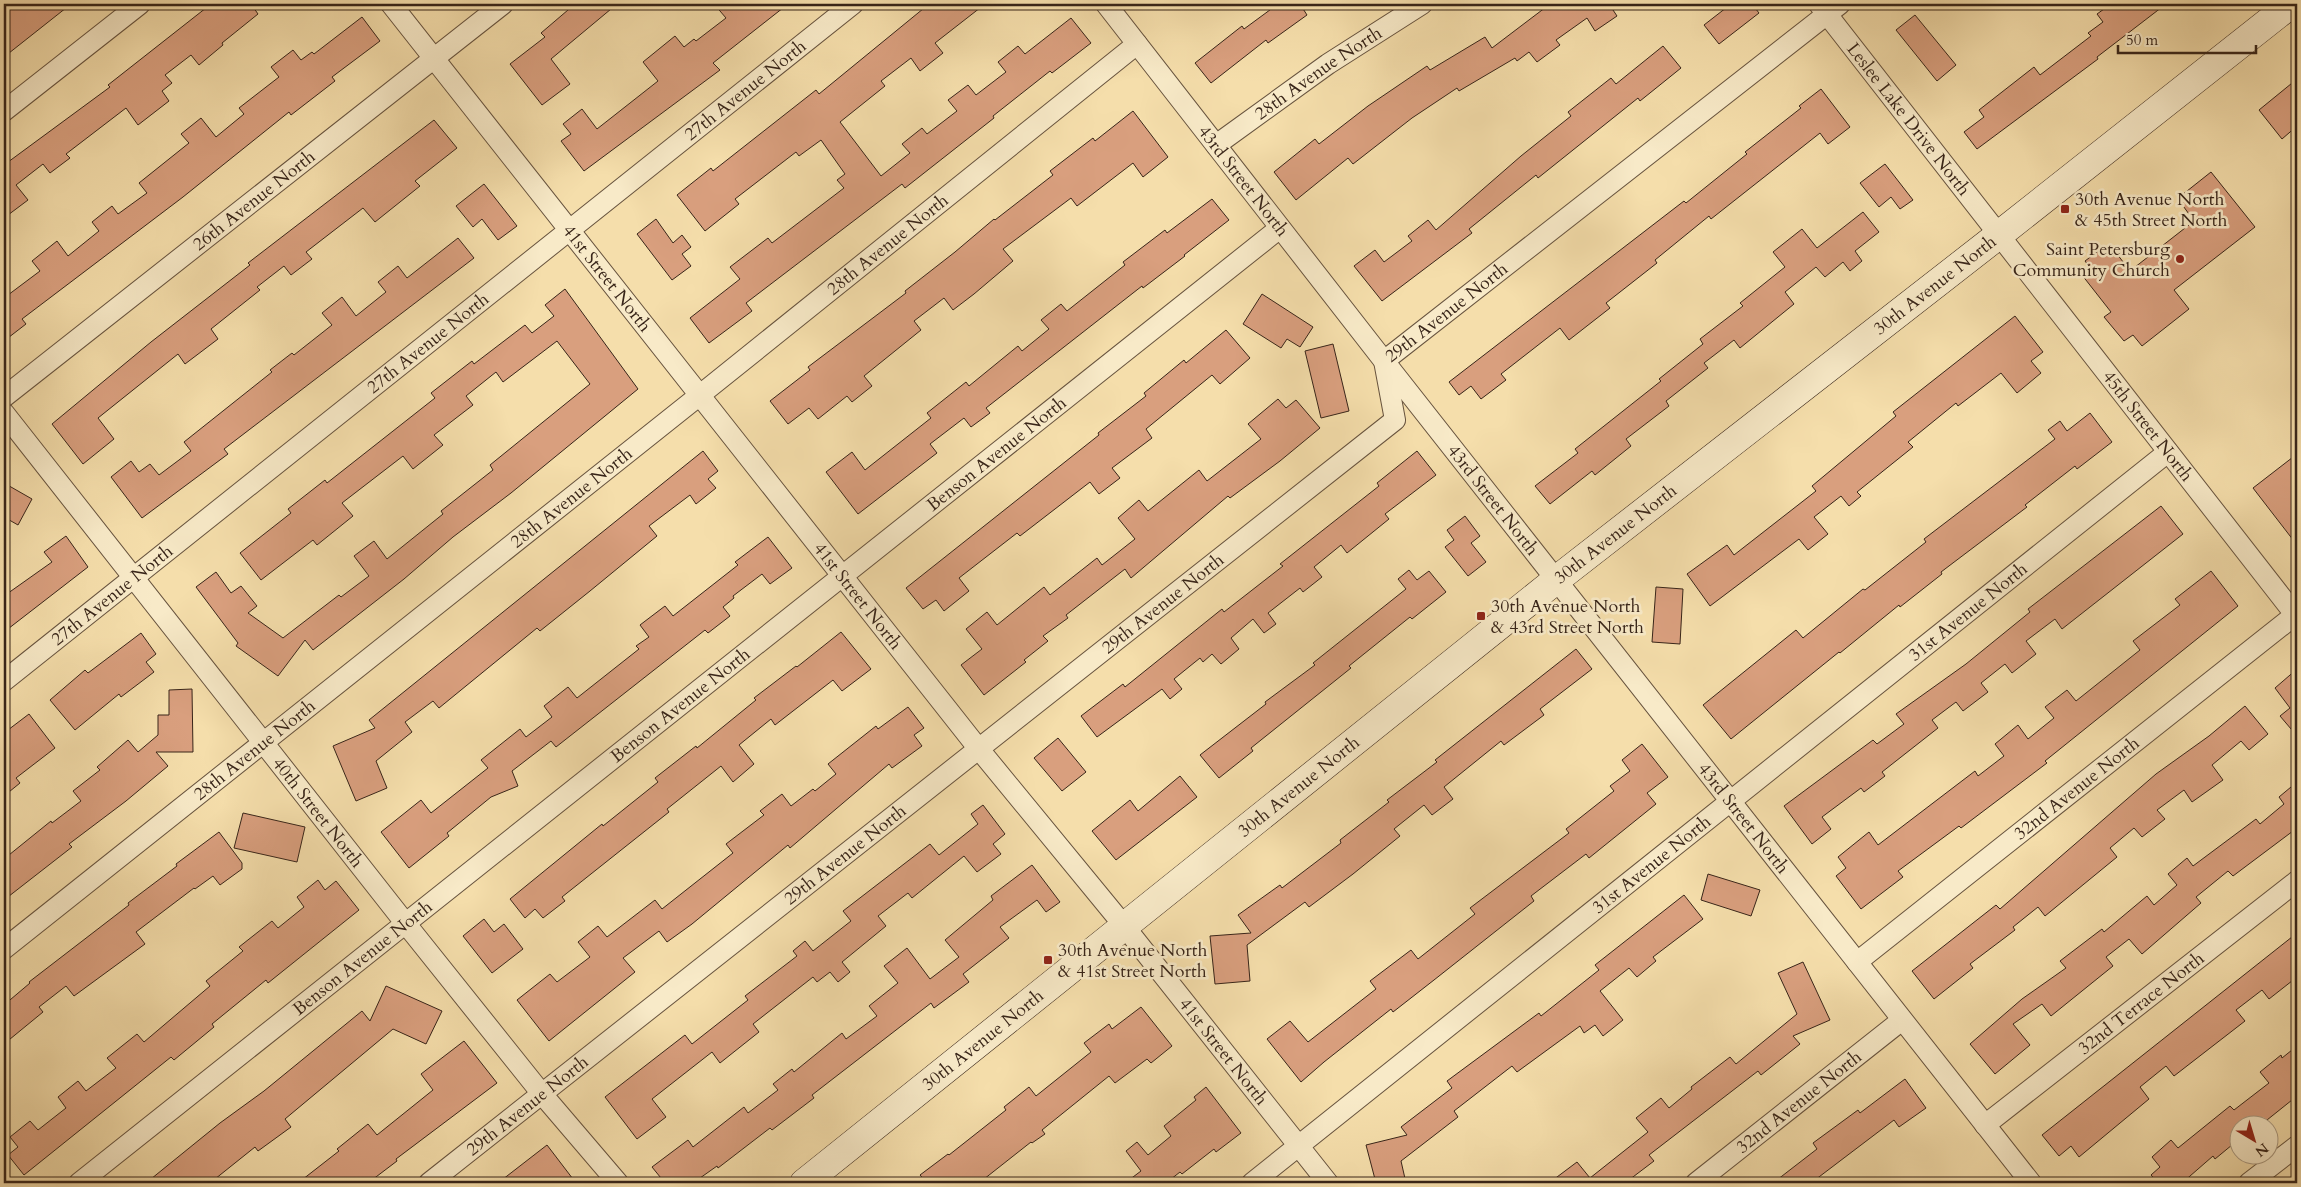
<svg xmlns="http://www.w3.org/2000/svg" width="2301" height="1187" font-family="Cardo,serif">
  <rect width="100%" height="100%" fill="#f5deab"/>
  <filter id="stains"><feTurbulence type="fractalNoise" baseFrequency=".004" numOctaves="4"/><feColorMatrix values="0 0 0 0 .2 0 0 0 0 .09 0 0 0 0 .02 0 0 0 .5 -.17"/></filter>
  <radialGradient id="worn" r=".72"><stop offset=".6" stop-color="#630" stop-opacity="0"/><stop offset="1" stop-color="#630" stop-opacity=".3"/></radialGradient>
  <g fill="#d99f7e" stroke="#382519">
    <path d="M15,4H71L4,57V13Z"/>
    <path d="M211,4H251L258,14L222,43L223,45L199,65L191,55L165,75L172,83L162,91L169,101L138,125L126,108L66,154L70,158L50,173L43,164L16,185L28,200L4,218V165L110,87L108,85Z"/>
    <path d="M575,4H617L551,59L570,84L542,105L510,64L545,37L541,33Z"/>
    <path d="M714,4H788L713,63L720,70L584,171L561,141L571,134L563,124L582,109L597,129L658,81L643,62L675,36L684,47L694,39L696,41L726,18Z"/>
    <path d="M929,4H985L935,43L943,53L920,71L911,58L881,81L885,86L840,122L881,176L910,153L902,144L922,128L927,134L957,111L948,100L968,85L976,95L1006,72L998,62L1018,46L1025,54L1071,18L1091,43L1052,73L1050,71L993,116L994,118L905,188L902,184L746,303L752,311L709,343L690,318L740,279L730,267L768,238L772,243L844,188L837,180L845,174L821,140L799,156L796,152L735,199L739,204L705,231L677,195L711,168L713,171L816,90L819,94Z"/>
    <path d="M1278,4H1300L1307,15L1268,43L1266,40L1211,83L1195,63L1242,26L1244,29Z"/>
    <path d="M1550,4H1609L1617,16L1595,31L1587,18L1556,40L1560,45L1537,62L1529,52L1517,61L1515,58L1459,91L1457,88L1412,118L1353,164L1348,158L1296,200L1274,172L1315,139L1319,144L1368,106L1427,66L1430,70L1485,37L1492,48Z"/>
    <path d="M1731,4H1752L1759,13L1719,44L1704,25Z"/>
    <path d="M2111,4H2166L2097,57L2098,59L1977,149L1964,132L1984,117L1979,110L2034,67L2040,75L2091,36L2088,33L2103,22L2097,14Z"/>
    <path d="M1915,15L1956,65L1937,81L1896,30Z"/>
    <path d="M362,17L380,41L332,77L335,81L291,115L289,112L183,197L22,319L26,324L4,341V298L40,271L32,261L57,241L68,256L99,231L92,222L112,206L118,214L147,193L139,183L189,143L181,134L201,118L216,137L244,114L239,108L279,77L271,67L293,50L301,60L312,52L314,54Z"/>
    <path d="M1663,46L1681,68L1640,101L1638,98L1538,178L1536,175L1469,229L1472,233L1382,301L1354,266L1375,250L1384,262L1412,241L1408,236L1428,220L1436,230L1521,156L1571,116L1568,112L1611,78L1616,84Z"/>
    <path d="M2297,79V126L2282,139L2259,110Z"/>
    <path d="M1821,89L1850,127L1828,144L1820,133L1711,219L1709,216L1655,260L1657,263L1606,303L1610,308L1569,340L1560,328L1501,374L1506,380L1481,399L1471,386L1459,395L1449,382L1684,201L1686,203L1747,154L1745,152L1801,108L1799,106Z"/>
    <path d="M1133,111L1168,157L1143,177L1133,163L1077,206L1071,198L1003,249L1013,261L974,294L953,310L944,298L914,321L921,330L864,376L872,386L852,402L847,396L818,419L809,408L788,424L770,401L810,370L808,367L906,293L905,291L955,252L994,219L995,220L1053,175L1050,171L1093,138L1095,141Z"/>
    <path d="M434,120L457,148L415,181L420,186L375,222L363,208L306,252L312,259L291,275L284,266L257,287L260,290L211,329L218,339L185,364L178,354L98,418L114,439L83,464L52,424L151,342L250,265L248,263Z"/>
    <path d="M1885,164L1913,200L1900,209L1891,197L1879,207L1860,183Z"/>
    <path d="M2211,172L2255,227L2174,290L2189,309L2142,346L2133,335L2124,341L2104,317L2111,312L2082,275L2091,269L2085,261L2101,249L2106,256L2114,250L2130,271L2194,221L2181,203L2186,199L2182,195Z"/>
    <path d="M484,184L517,226L498,240L482,219L473,227L456,206Z"/>
    <path d="M1212,199L1229,220L1184,255L1185,256L1143,288L1142,286L986,408L990,413L971,427L964,418L930,444L937,453L858,514L826,472L852,452L865,470L931,418L927,413L966,382L969,386L1018,346L1022,351L1049,329L1041,320L1061,304L1067,311L1125,265L1123,262L1165,230L1167,233Z"/>
    <path d="M1863,212L1879,232L1855,251L1862,261L1850,271L1843,262L1825,277L1816,267L1785,292L1794,304L1740,348L1734,340L1704,363L1708,368L1666,401L1669,406L1626,439L1631,446L1595,475L1592,471L1550,504L1535,486L1578,453L1575,449L1661,381L1659,379L1703,344L1700,339L1743,306L1740,303L1785,267L1773,252L1802,229L1817,248Z"/>
    <path d="M656,219L673,243L682,235L691,247L682,254L691,266L672,280L637,234Z"/>
    <path d="M458,238L474,258L224,449L228,454L142,518L111,477L131,461L139,472L150,464L159,475L191,451L184,442L272,372L270,370L292,353L294,355L332,325L322,313L342,297L356,316L386,292L378,282L398,266L407,278Z"/>
    <path d="M565,289L638,389L511,493L453,537L404,579L313,650L305,640L278,676L236,646L238,643L196,587L216,572L231,593L241,586L257,606L248,613L283,638L339,595L341,597L369,576L354,556L374,541L387,559L443,514L441,511L493,470L490,465L590,384L557,341L503,382L496,372L466,396L473,405L434,435L443,445L413,469L403,456L342,503L353,516L317,545L313,540L261,580L240,553L291,513L288,509L325,480L327,483L435,398L431,393L472,361L474,364L525,325L532,333L554,316L545,305Z"/>
    <path d="M1262,294L1313,327L1300,347L1287,339L1281,348L1243,324Z"/>
    <path d="M2015,316L2043,352L2031,361L2041,373L2017,393L2001,373L1958,406L1956,403L1908,442L1913,447L1857,492L1861,496L1849,506L1841,496L1814,517L1828,534L1808,550L1799,539L1710,606L1687,574L1727,545L1734,555L1816,491L1812,486L1896,416L1893,412Z"/>
    <path d="M1226,330L1250,358L1220,384L1212,375L1146,429L1152,438L1112,468L1120,478L1099,494L1090,482L1020,536L1017,533L959,578L969,591L944,611L936,600L923,609L906,588L1099,435L1098,433L1146,396L1144,393L1184,360L1186,363Z"/>
    <path d="M1333,344L1349,411L1321,418L1305,351Z"/>
    <path d="M1278,399L1286,408L1296,400L1320,428L1280,461L1230,498L1228,496L1131,578L1125,569L1066,615L1068,618L1043,636L1048,641L1024,660L1026,662L984,695L961,665L982,649L966,629L987,612L997,625L1044,587L1050,595L1097,558L1102,565L1135,539L1118,518L1139,500L1148,511L1199,470L1207,481L1261,439L1248,424Z"/>
    <path d="M2090,413L2112,442L2077,469L2075,466L2025,505L2027,507L1941,572L1942,574L1900,607L1899,605L1840,653L1839,652L1731,739L1703,705L1796,630L1803,638L1863,589L1865,590L1926,542L1924,539L2055,439L2048,430L2060,421L2067,431Z"/>
    <path d="M703,451L718,471L708,479L716,488L696,504L690,495L649,526L657,536L590,591L540,631L537,628L439,708L433,701L405,722L412,732L376,761L387,788L356,801L333,746L375,728L369,720Z"/>
    <path d="M1417,451L1436,475L1385,514L1389,519L1347,553L1341,545L1314,567L1322,577L1303,592L1300,588L1268,613L1276,624L1264,633L1253,619L1231,638L1239,649L1221,664L1212,654L1203,662L1200,658L1174,679L1182,689L1170,699L1162,689L1097,737L1081,716L1123,684L1125,687L1222,609L1224,612L1283,566L1280,564L1379,486L1377,483Z"/>
    <path d="M2297,454V545L2253,488Z"/>
    <path d="M4,483L32,499L18,525L4,517Z"/>
    <path d="M2161,506L2183,534L2062,629L2055,619L2026,641L2036,654L2012,673L2005,664L1981,683L1988,692L1963,711L1956,702L1932,720L1938,728L1882,772L1885,776L1864,792L1861,788L1822,817L1831,829L1812,844L1784,806L1873,740L1877,744L1904,724L1896,714L1966,664L2030,612L2028,609Z"/>
    <path d="M1465,516L1480,536L1471,543L1486,562L1468,576L1445,547L1454,540L1447,530Z"/>
    <path d="M66,536L88,567L4,632V596L52,562L44,552Z"/>
    <path d="M768,537L792,568L770,584L762,574L733,596L734,598L723,607L730,616L708,633L705,630L556,747L551,741L512,771L518,786L491,797L447,833L449,836L409,868L381,832L421,800L431,813L488,768L481,760L520,729L526,737L552,717L544,706L568,687L577,698L639,649L636,646L649,637L640,625L665,606L673,616L738,565L735,562Z"/>
    <path d="M1409,570L1417,580L1429,571L1446,592L1412,619L1410,617L1349,666L1351,668L1251,748L1253,751L1219,778L1200,755L1266,704L1265,702L1315,665L1313,663L1406,589L1398,579Z"/>
    <path d="M2211,571L2238,606L2045,761L2047,763L1961,828L1959,826L1898,871L1903,877L1861,909L1836,876L1846,868L1838,857L1869,832L1878,845L1975,771L1978,776L2004,756L1995,744L2018,725L2028,739L2054,718L2045,707L2067,690L2076,701L2140,650L2133,641L2180,605L2175,599Z"/>
    <path d="M1656,587L1683,589L1680,644L1652,642Z"/>
    <path d="M841,632L871,669L842,691L833,680L775,725L771,719L739,745L754,764L733,782L721,766L667,809L669,812L562,897L565,901L543,918L535,909L525,918L510,899L602,824L603,826L658,782L655,778L696,746L697,748L756,700L754,698L796,666L797,667Z"/>
    <path d="M141,633L156,654L146,662L154,672L121,697L119,694L75,730L50,700L85,670L88,673Z"/>
    <path d="M1576,649L1592,669L1540,709L1544,715L1504,745L1501,741L1444,787L1453,799L1432,815L1424,805L1394,829L1400,836L1353,874L1309,907L1305,902L1247,945L1250,981L1215,984L1210,936L1251,933L1238,915L1280,885L1282,888L1341,843L1340,840L1389,802L1387,800L1437,762L1435,760Z"/>
    <path d="M2297,669V736L2280,716L2290,708L2275,688Z"/>
    <path d="M192,689L193,752H156L168,766L126,801L69,844L72,847L4,900V859L51,821L52,823L81,801L73,791L100,770L97,767L128,740L138,752L158,735V715H169V690Z"/>
    <path d="M2245,706L2268,734L2249,750L2241,741L2212,765L2223,780L2192,802L2184,790L2157,810L2165,819L2142,837L2134,828L2110,848L2117,857L2045,916L2038,907L2013,927L2015,930L1970,964L1973,968L1934,999L1912,971L1996,905L2000,909L2156,774L2209,736Z"/>
    <path d="M908,707L924,728L914,735L922,746L892,768L889,764L790,848L788,845L692,924L667,942L659,931L623,958L635,972L549,1041L517,1000L550,974L557,982L590,957L578,942L598,926L607,937L655,900L662,909L733,853L726,844L764,815L760,811L782,794L791,806L813,789L815,791L836,774L828,764L876,726L878,729Z"/>
    <path d="M29,714L55,748L16,778L20,783L4,796V733Z"/>
    <path d="M1058,738L1086,772L1062,791L1034,758Z"/>
    <path d="M1642,744L1668,777L1647,793L1656,804L1589,858L1586,854L1531,896L1534,901L1434,980L1393,1012L1391,1009L1324,1062L1301,1082L1267,1039L1290,1021L1308,1042L1376,989L1370,981L1411,950L1418,959L1475,914L1470,908L1569,833L1566,829L1614,791L1610,786L1630,771L1622,760Z"/>
    <path d="M1180,776L1197,797L1116,860L1092,831L1130,800L1138,811Z"/>
    <path d="M2297,782V828L2233,876L2228,871L2196,897L2201,903L2142,954L2129,939L2106,957L2113,966L2051,1016L2042,1004L2013,1024L2030,1045L1995,1074L1970,1044L2022,999L2066,968L2060,961L2102,929L2104,932L2147,896L2154,905L2177,885L2168,874L2187,858L2193,866L2256,819L2260,824L2284,804L2279,797Z"/>
    <path d="M983,805L1005,834L993,844L1001,854L977,872L964,856L912,898L908,893L878,916L886,926L842,962L850,972L838,982L830,972L817,982L813,977L753,1024L759,1032L720,1063L712,1052L652,1099L666,1117L637,1139L605,1097L685,1035L692,1044L748,1000L745,996L797,956L793,951L805,941L813,951L851,921L843,911L930,844L939,855L978,824L971,814Z"/>
    <path d="M243,813L305,827L297,862L234,848Z"/>
    <path d="M219,832L242,863V869L220,885L213,876L195,889L194,888L136,932L145,944L74,996L66,986L39,1007L43,1012L4,1044V1005L30,983L29,982L129,905L128,903L177,866L176,864Z"/>
    <path d="M1032,865L1060,902L1046,912L1037,900L1000,927L1009,938L963,974L969,982L934,1008L931,1003L812,1095L814,1098L772,1130L770,1128L718,1168L717,1166L693,1183H665L652,1167L688,1140L693,1147L744,1107L748,1113L778,1090L773,1084L792,1069L794,1072L842,1033L846,1039L877,1016L869,1006L898,983L884,966L907,948L930,979L959,957L945,940L993,900L991,896Z"/>
    <path d="M1708,874L1760,890L1751,916L1701,900Z"/>
    <path d="M318,880L325,890L336,881L359,910L268,983L266,980L212,1024L214,1027L174,1060L171,1057L24,1175L8,1155L18,1147L10,1137L30,1121L38,1130L66,1108L58,1097L78,1081L86,1091L116,1068L107,1058L137,1034L144,1042L210,986L206,981L243,951L239,947L272,921L278,928L304,907L297,897Z"/>
    <path d="M1684,895L1703,919L1653,957L1656,961L1637,977L1629,968L1600,991L1623,1020L1603,1036L1595,1025L1584,1033L1580,1026L1517,1072L1512,1066L1454,1111L1458,1117L1401,1161L1406,1183H1376L1366,1145L1407,1135L1401,1127L1452,1088L1447,1081L1539,1013L1541,1016L1599,970L1595,965Z"/>
    <path d="M484,919L494,932L504,924L523,949L492,973L463,936Z"/>
    <path d="M2297,933V977L2269,999L2262,990L2236,1010L2245,1021L2174,1076L2166,1066L2140,1087L2149,1099L2079,1157L2071,1146L2059,1156L2042,1135Z"/>
    <path d="M1803,962L1830,1020L1793,1036L1800,1044L1761,1075L1758,1071L1649,1155L1654,1161L1625,1183H1549L1577,1162L1590,1178L1648,1132L1636,1118L1661,1098L1669,1108L1692,1089L1691,1087L1730,1057L1736,1064L1797,1014L1778,973Z"/>
    <path d="M386,986L442,1011L426,1044L393,1029L285,1119L291,1127L258,1151L255,1147L210,1183H146L220,1123L264,1091L362,1011L370,1021Z"/>
    <path d="M1141,1007L1172,1046L1151,1063L1147,1059L1115,1083L1109,1076L1042,1130L1045,1134L1032,1143L1031,1142L979,1183H927L920,1175L948,1154L949,1155L1006,1110L1004,1107L1029,1087L1036,1096L1091,1052L1084,1043L1109,1024L1112,1029Z"/>
    <path d="M464,1041L497,1083L396,1159L397,1161L368,1183H298L339,1151L337,1149L368,1124L377,1135L433,1090L421,1074Z"/>
    <path d="M2297,1046V1096L2262,1124H2238V1140L2215,1159L2213,1156L2182,1183H2158L2151,1175L2160,1167L2152,1157L2171,1140L2178,1148L2230,1106L2234,1110L2269,1083L2260,1072L2281,1055L2282,1058Z"/>
    <path d="M1905,1079L1926,1108L1899,1127L1894,1120L1811,1183H1773L1817,1149L1813,1143L1858,1110L1860,1113Z"/>
    <path d="M1206,1087L1241,1133L1216,1152L1214,1149L1182,1174L1180,1172L1166,1183H1125L1141,1171L1126,1151L1137,1142L1148,1155L1171,1136L1164,1126L1196,1100L1194,1097Z"/>
    <path d="M547,1145L576,1183H498Z"/>
  </g>
  <g fill="none" stroke-linecap="round" stroke-linejoin="round">
    <defs>
      <g id="street">
        <path id="s1" d="M391,4L978,748L1125,927L1328,1183"/>
        <path id="s2" d="M1106,4L1384,361L2031,1183"/>
        <path id="s3" d="M1819,4L2297,617"/>
        <path d="M4,111L140,4"/>
        <path id="s4" d="M1216,145L1328,64L1422,4"/>
        <path id="s5" d="M4,397L503,4"/>
        <path id="s6" d="M4,413L406,924L542,1094L618,1183"/>
        <path id="s7" d="M4,681L853,4"/>
        <path id="s8" d="M4,949L700,395L1137,44"/>
        <path id="s9" d="M1857,962L2295,615"/>
        <path id="s10" d="M1985,1125L2297,881"/>
        <path id="s11" d="M79,1183L1280,228"/>
        <path id="s12" d="M429,1183L1395,420L1384,361L1840,4"/>
        <path id="s13" d="M1252,1183L2168,452"/>
        <path id="s14" d="M1696,1183L1902,1020"/>
        <path d="M2249,1183L2297,1146"/>
      </g>
      <g id="secondary">
        <path id="s15" d="M804,1183L1556,580L2000,234L2291,4"/>
      </g>
    </defs>
    <use href="#street" stroke="#67533e" stroke-width="22"/>
    <use href="#secondary" stroke="#382519" stroke-width="29"/>
    <use href="#street" stroke="#f8eac8" stroke-width="20"/>
    <use href="#secondary" stroke="#f8eac8" stroke-width="28"/>
  </g>
  <g fill="#8f2418" stroke="#f8eac8" stroke-width="2">
    <rect x="2060" y="204" width="10" height="10" rx="2.5"/>
    <circle cx="2180" cy="259" r="5"/>
    <rect x="1476" y="611" width="10" height="10" rx="2.5"/>
    <rect x="1043" y="955" width="10" height="10" rx="2.5"/>
  </g>
  <g text-anchor="middle" dominant-baseline="central" stroke-width="5" stroke-linejoin="round" paint-order="stroke">
    <g font-size="18" fill="#382519" stroke="#f8eac8">
      <text stroke="none"><textPath href="#s4" startOffset="125">28th Avenue North</textPath></text>
      <text stroke="none"><textPath href="#s7" startOffset="948">27th Avenue North</textPath></text>
      <text stroke="none"><textPath href="#s3" startOffset="146">Leslee Lake Drive North</textPath></text>
      <text stroke="none"><textPath href="#s2" startOffset="224">43rd Street North</textPath></text>
      <text stroke="none"><textPath href="#s5" startOffset="318">26th Avenue North</textPath></text>
      <text stroke="none"><textPath href="#s8" startOffset="1130">28th Avenue North</textPath></text>
      <text stroke="none"><textPath href="#s1" startOffset="349">41st Street North</textPath></text>
      <text stroke="none"><textPath href="#s15" startOffset="1444">30th Avenue North</textPath></text>
      <text stroke="none"><textPath href="#s12" startOffset="1370">29th Avenue North</textPath></text>
      <text stroke="none"><textPath href="#s7" startOffset="542">27th Avenue North</textPath></text>
      <text stroke="none"><textPath href="#s3" startOffset="535">45th Street North</textPath></text>
      <text stroke="none"><textPath href="#s11" startOffset="1172">Benson Avenue North</textPath></text>
      <text stroke="none"><textPath href="#s8" startOffset="725">28th Avenue North</textPath></text>
      <text stroke="none"><textPath href="#s2" startOffset="629">43rd Street North</textPath></text>
      <text stroke="none"><textPath href="#s15" startOffset="1039">30th Avenue North</textPath></text>
      <text stroke="none"><textPath href="#s1" startOffset="754">41st Street North</textPath></text>
      <text stroke="none"><textPath href="#s7" startOffset="138">27th Avenue North</textPath></text>
      <text stroke="none"><textPath href="#s12" startOffset="935">29th Avenue North</textPath></text>
      <text stroke="none"><textPath href="#s13" startOffset="916">31st Avenue North</textPath></text>
      <text stroke="none"><textPath href="#s11" startOffset="768">Benson Avenue North</textPath></text>
      <text stroke="none"><textPath href="#s8" startOffset="320">28th Avenue North</textPath></text>
      <text stroke="none"><textPath href="#s15" startOffset="634">30th Avenue North</textPath></text>
      <text stroke="none"><textPath href="#s9" startOffset="280">32nd Avenue North</textPath></text>
      <text stroke="none"><textPath href="#s6" startOffset="508">40th Street North</textPath></text>
      <text stroke="none"><textPath href="#s2" startOffset="1034">43rd Street North</textPath></text>
      <text stroke="none"><textPath href="#s12" startOffset="530">29th Avenue North</textPath></text>
      <text stroke="none"><textPath href="#s13" startOffset="511">31st Avenue North</textPath></text>
      <text stroke="none"><textPath href="#s11" startOffset="362">Benson Avenue North</textPath></text>
      <text stroke="none"><textPath href="#s10" startOffset="198">32nd Terrace North</textPath></text>
      <text stroke="none"><textPath href="#s15" startOffset="229">30th Avenue North</textPath></text>
      <text stroke="none"><textPath href="#s1" startOffset="1338">41st Street North</textPath></text>
      <text stroke="none"><textPath href="#s14" startOffset="131">32nd Avenue North</textPath></text>
      <text stroke="none"><textPath href="#s12" startOffset="125">29th Avenue North</textPath></text>
    </g>
    <g font-size="18" fill="#382519" stroke="#f8eac8" text-anchor="start">
      <text x="2075" y="199">30th Avenue North<tspan x="2075" dy="21">&amp; 45th Street North</tspan></text>
      <text x="2170" y="249" text-anchor="end">Saint Petersburg<tspan x="2170" dy="21">Community Church</tspan></text>
      <text x="1491" y="606">30th Avenue North<tspan x="1491" dy="21">&amp; 43rd Street North</tspan></text>
      <text x="1058" y="950">30th Avenue North<tspan x="1058" dy="21">&amp; 41st Street North</tspan></text>
    </g>
  </g>
  <rect width="2301" height="1187" fill="none" stroke="#f5deab" stroke-width="20"/>
  <rect x="5" y="5" width="2291" height="1177" fill="none" stroke="#382519" stroke-width="2.5"/>
  <rect x="10" y="10" width="2281" height="1167" fill="none" stroke="#382519"/>
  <g transform="translate(2254 1140) rotate(142)"><circle r="24" fill="#f8eac8" stroke="#ab9b82"/>
  <path d="M0-4L9 19L0 12L-9 19Z" fill="#8f2418"/>
  <text y="-8" font-size="14" font-weight="bold" text-anchor="middle" fill="#382519">N</text>
  </g>
  <path d="M2118 45v8h138v-8" fill="none" stroke="#382519" stroke-width="2.5"/>
  <text x="2126" y="45" font-size="15" fill="#382519" stroke="#f8eac8" stroke-width="4" paint-order="stroke">50 m</text>
  <rect width="100%" height="100%" filter="url(#stains)"/>
  <rect width="100%" height="100%" fill="url(#worn)"/>
</svg>
